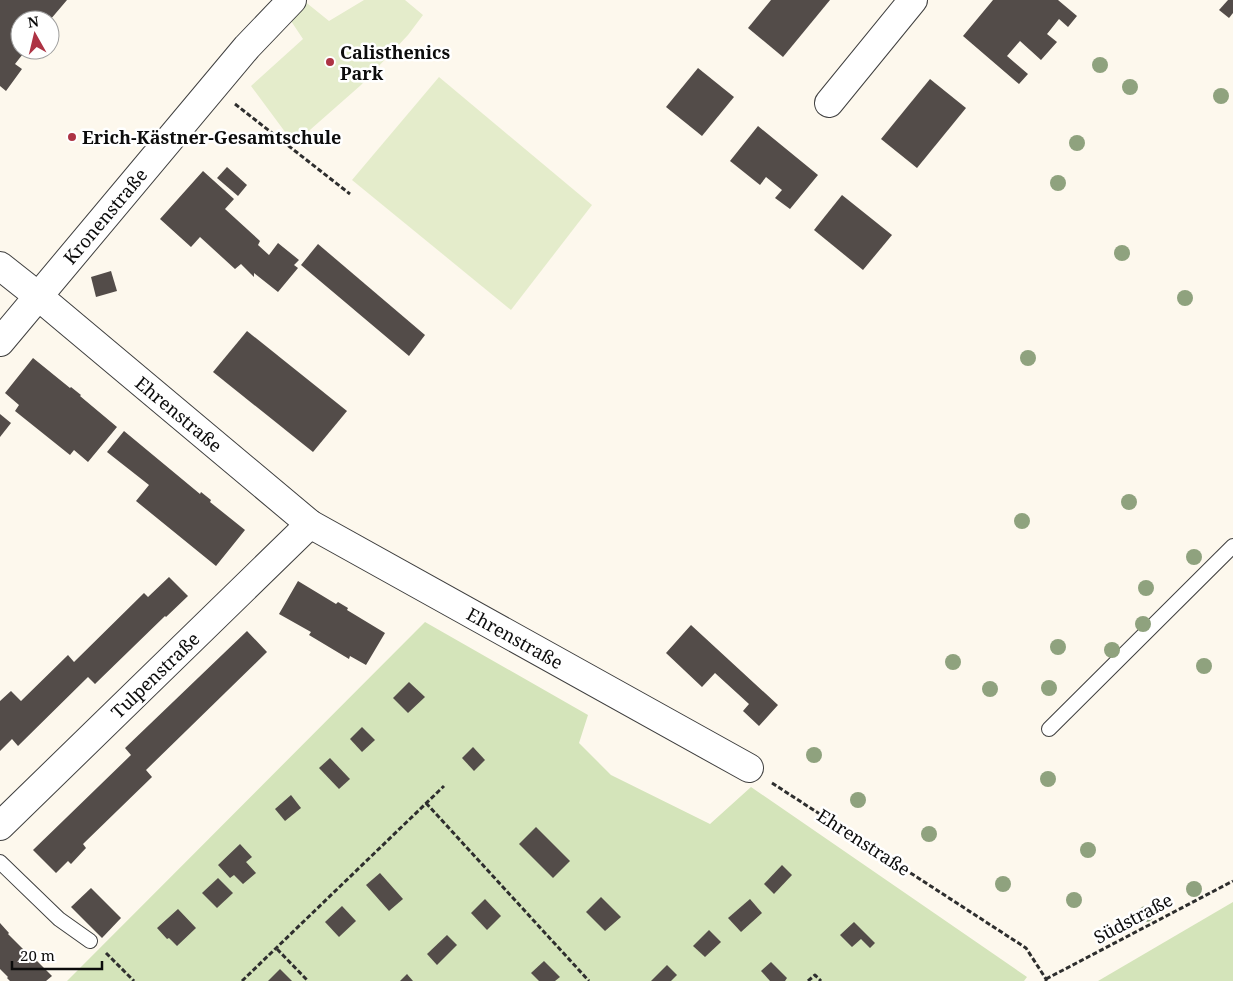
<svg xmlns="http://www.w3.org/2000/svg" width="1233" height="981" font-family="'Noto Serif',serif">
  <rect width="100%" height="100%" fill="#fdf8ed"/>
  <g fill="#d4e4ba">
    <path d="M425,622L588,715L579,743L611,775L710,824L751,787L1027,977L1024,981H67Z"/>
    <path d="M1233,902V981H1098Z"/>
  </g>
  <g fill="#e4eccb">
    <path d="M303,0L329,21L364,0H405L423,15L408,35L361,85L294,144L251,86L303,39L287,15Z"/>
    <path d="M439,77L592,205L511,310L352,180Z"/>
  </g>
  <g fill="#534c49">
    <path d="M0,0H67L50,20H20V50H26L15,64L22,69L6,91L0,86Z"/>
    <path d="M771,0H830L783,57L748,28Z"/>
    <path d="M993,0H1058L1077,16L1068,27L1059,19L1047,34L1057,42L1041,60L1020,41L1007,56L1028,74L1019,84L963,36Z"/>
    <path d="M1228,0H1233V13L1229,18L1219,10Z"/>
    <path d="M698,68L734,97L702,136L666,107Z"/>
    <path d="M930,79L966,108L917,168L881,139Z"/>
    <path d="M758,126L818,175L790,209L775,198L782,190L766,177L760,185L730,161Z"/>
    <path d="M227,167L247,185L238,196L217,178Z"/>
    <path d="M203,171L234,199L225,209L260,241L258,245L269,255L278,243L299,260L294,265L298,268L278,292L254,273V277L241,264L235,269L200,237L191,247L160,219Z"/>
    <path d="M842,195L892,235L863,270L814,230Z"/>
    <path d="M318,244L425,335L409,356L301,265Z"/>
    <path d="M111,271L117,291L96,297L91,277Z"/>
    <path d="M247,331L347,411L313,452L213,372Z"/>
    <path d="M33,358L70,388L71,387L81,395L80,396L117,427L88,462L74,450L70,455L15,411L19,405L5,393Z"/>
    <path d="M0,414L11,423L0,437Z"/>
    <path d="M124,431L200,494L201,492L211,500L210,502L245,530L216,566L136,501L149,485L107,452Z"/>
    <path d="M169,577L188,596L166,617L165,616L95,684L88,677L18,746L12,739L0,751V701L11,691L21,701L68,655L74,662L144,593L148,597Z"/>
    <path d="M298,581L336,604L338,602L348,608L347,610L385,633L366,665L350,656L349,659L309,635L311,632L279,614Z"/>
    <path d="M691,625L778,705L759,726L743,711L749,704L715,673L702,687L666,653Z"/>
    <path d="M247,631L267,652L146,770L152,777L83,844L86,848L71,864L68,861L56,873L33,850L131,755L125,748Z"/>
    <path d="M409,682L425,697L408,713L393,698Z"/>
    <path d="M362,727L375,740L362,752L350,739Z"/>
    <path d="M473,747L485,760L474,771L462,758Z"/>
    <path d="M330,758L350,779L339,789L319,768Z"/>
    <path d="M291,795L301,808L285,821L275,809Z"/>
    <path d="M536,827L570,861L553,878L519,844Z"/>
    <path d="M240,844L252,857L246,862L256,873L243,884L234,875L230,878L218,865Z"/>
    <path d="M782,865L792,875L774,894L764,884Z"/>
    <path d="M380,873L403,899L389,911L366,885Z"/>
    <path d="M218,878L233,893L217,908L202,893Z"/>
    <path d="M91,888L121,918L102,938L71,907Z"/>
    <path d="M601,897L621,917L605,931L586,912Z"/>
    <path d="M485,899L501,916L487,930L471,913Z"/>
    <path d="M750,899L762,913L741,932L728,918Z"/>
    <path d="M342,906L356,921L339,937L325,922Z"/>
    <path d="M178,909L196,928L177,946L169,938L167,939L157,928Z"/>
    <path d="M854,922L875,943L870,948L861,939L852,947L840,935Z"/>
    <path d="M0,923L9,933L8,934L30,956L31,955L52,976L46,981H10L7,978L8,977L0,969Z"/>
    <path d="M709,930L721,942L705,957L693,946Z"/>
    <path d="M447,935L457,945L437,965L427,954Z"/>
    <path d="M544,961L560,977L555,981H539L531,973Z"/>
    <path d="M771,962L787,978L785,981H770L761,971Z"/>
    <path d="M667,965L677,975L671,981H651Z"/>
    <path d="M280,969L292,981H268Z"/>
    <path d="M407,974L413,981H400Z"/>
  </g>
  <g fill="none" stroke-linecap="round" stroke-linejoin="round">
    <defs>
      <g id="lane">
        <path d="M1049,729L1233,546"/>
        <path d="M0,862L59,919L90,941"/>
      </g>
      <g id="street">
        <path d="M829,103L913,0"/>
        <path d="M0,266L38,296L310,524L749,768"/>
        <path d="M0,342L247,47L292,0"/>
        <path d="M0,826L310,524"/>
      </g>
    </defs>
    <use href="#lane" stroke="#3f3f3f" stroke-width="16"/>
    <use href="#street" stroke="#3f3f3f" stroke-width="30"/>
    <g stroke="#2e2e2e" stroke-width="3" stroke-dasharray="5 2.5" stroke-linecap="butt">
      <path d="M235,104L350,194"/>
      <path d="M772,783L1026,948L1046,979V981"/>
      <path d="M426,803L589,981"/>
      <path d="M277,949L308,981"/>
      <path d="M106,953L134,981"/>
      <path d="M1046,979L1233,881"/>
      <path d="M242,981L444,786"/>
      <path d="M808,981L815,975L821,981"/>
    </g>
    <use href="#lane" stroke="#fff" stroke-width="14"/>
    <use href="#street" stroke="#fff" stroke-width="28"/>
  </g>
  <g fill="#8fa27e">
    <circle cx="1100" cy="65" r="8"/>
    <circle cx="1130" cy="87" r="8"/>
    <circle cx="1221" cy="96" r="8"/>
    <circle cx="1077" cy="143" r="8"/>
    <circle cx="1058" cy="183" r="8"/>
    <circle cx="1122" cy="253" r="8"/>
    <circle cx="1185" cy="298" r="8"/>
    <circle cx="1028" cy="358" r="8"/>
    <circle cx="1129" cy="502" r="8"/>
    <circle cx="1022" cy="521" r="8"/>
    <circle cx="1194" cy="557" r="8"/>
    <circle cx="1146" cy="588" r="8"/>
    <circle cx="1143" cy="624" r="8"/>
    <circle cx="1058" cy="647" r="8"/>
    <circle cx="1112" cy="650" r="8"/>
    <circle cx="953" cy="662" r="8"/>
    <circle cx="1204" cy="666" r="8"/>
    <circle cx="1049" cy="688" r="8"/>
    <circle cx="990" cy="689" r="8"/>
    <circle cx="814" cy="755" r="8"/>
    <circle cx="1048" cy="779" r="8"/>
    <circle cx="858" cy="800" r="8"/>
    <circle cx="929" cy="834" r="8"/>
    <circle cx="1088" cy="850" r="8"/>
    <circle cx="1003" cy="884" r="8"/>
    <circle cx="1194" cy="889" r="8"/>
    <circle cx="1074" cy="900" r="8"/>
    <circle cx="1146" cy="914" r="8"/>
  </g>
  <g fill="#ad3344" stroke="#fff" stroke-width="2">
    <circle cx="330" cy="62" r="5"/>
    <circle cx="72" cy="137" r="5"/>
  </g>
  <g text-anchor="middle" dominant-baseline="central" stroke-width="5" stroke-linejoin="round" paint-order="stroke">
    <g font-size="18" font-weight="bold" fill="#0c0c0c" stroke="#fff" text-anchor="start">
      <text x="340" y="52">Calisthenics<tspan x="340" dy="21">Park</tspan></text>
      <text x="82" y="137">Erich-Kästner-Gesamtschule</text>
    </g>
    <g font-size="18" fill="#0c0c0c" stroke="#fff">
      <text transform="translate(105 216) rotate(-50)">Kronenstraße</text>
      <text transform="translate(179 414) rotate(40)">Ehrenstraße</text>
      <text transform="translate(515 638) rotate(29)">Ehrenstraße</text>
      <text transform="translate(155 675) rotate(-44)">Tulpenstraße</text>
      <text transform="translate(864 842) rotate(33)">Ehrenstraße</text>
      <text transform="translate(1133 918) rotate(-28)">Südstraße</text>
    </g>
  </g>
  <g transform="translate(35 35) rotate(352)"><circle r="24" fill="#ffffff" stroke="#9e9e9e"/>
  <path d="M0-4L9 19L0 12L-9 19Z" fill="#ad3344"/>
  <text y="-8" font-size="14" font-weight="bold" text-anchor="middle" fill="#0c0c0c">N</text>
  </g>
  <path d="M12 961v8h90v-8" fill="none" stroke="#0c0c0c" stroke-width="2.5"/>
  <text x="20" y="961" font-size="15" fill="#0c0c0c" stroke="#ffffff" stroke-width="4" paint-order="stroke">20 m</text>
</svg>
